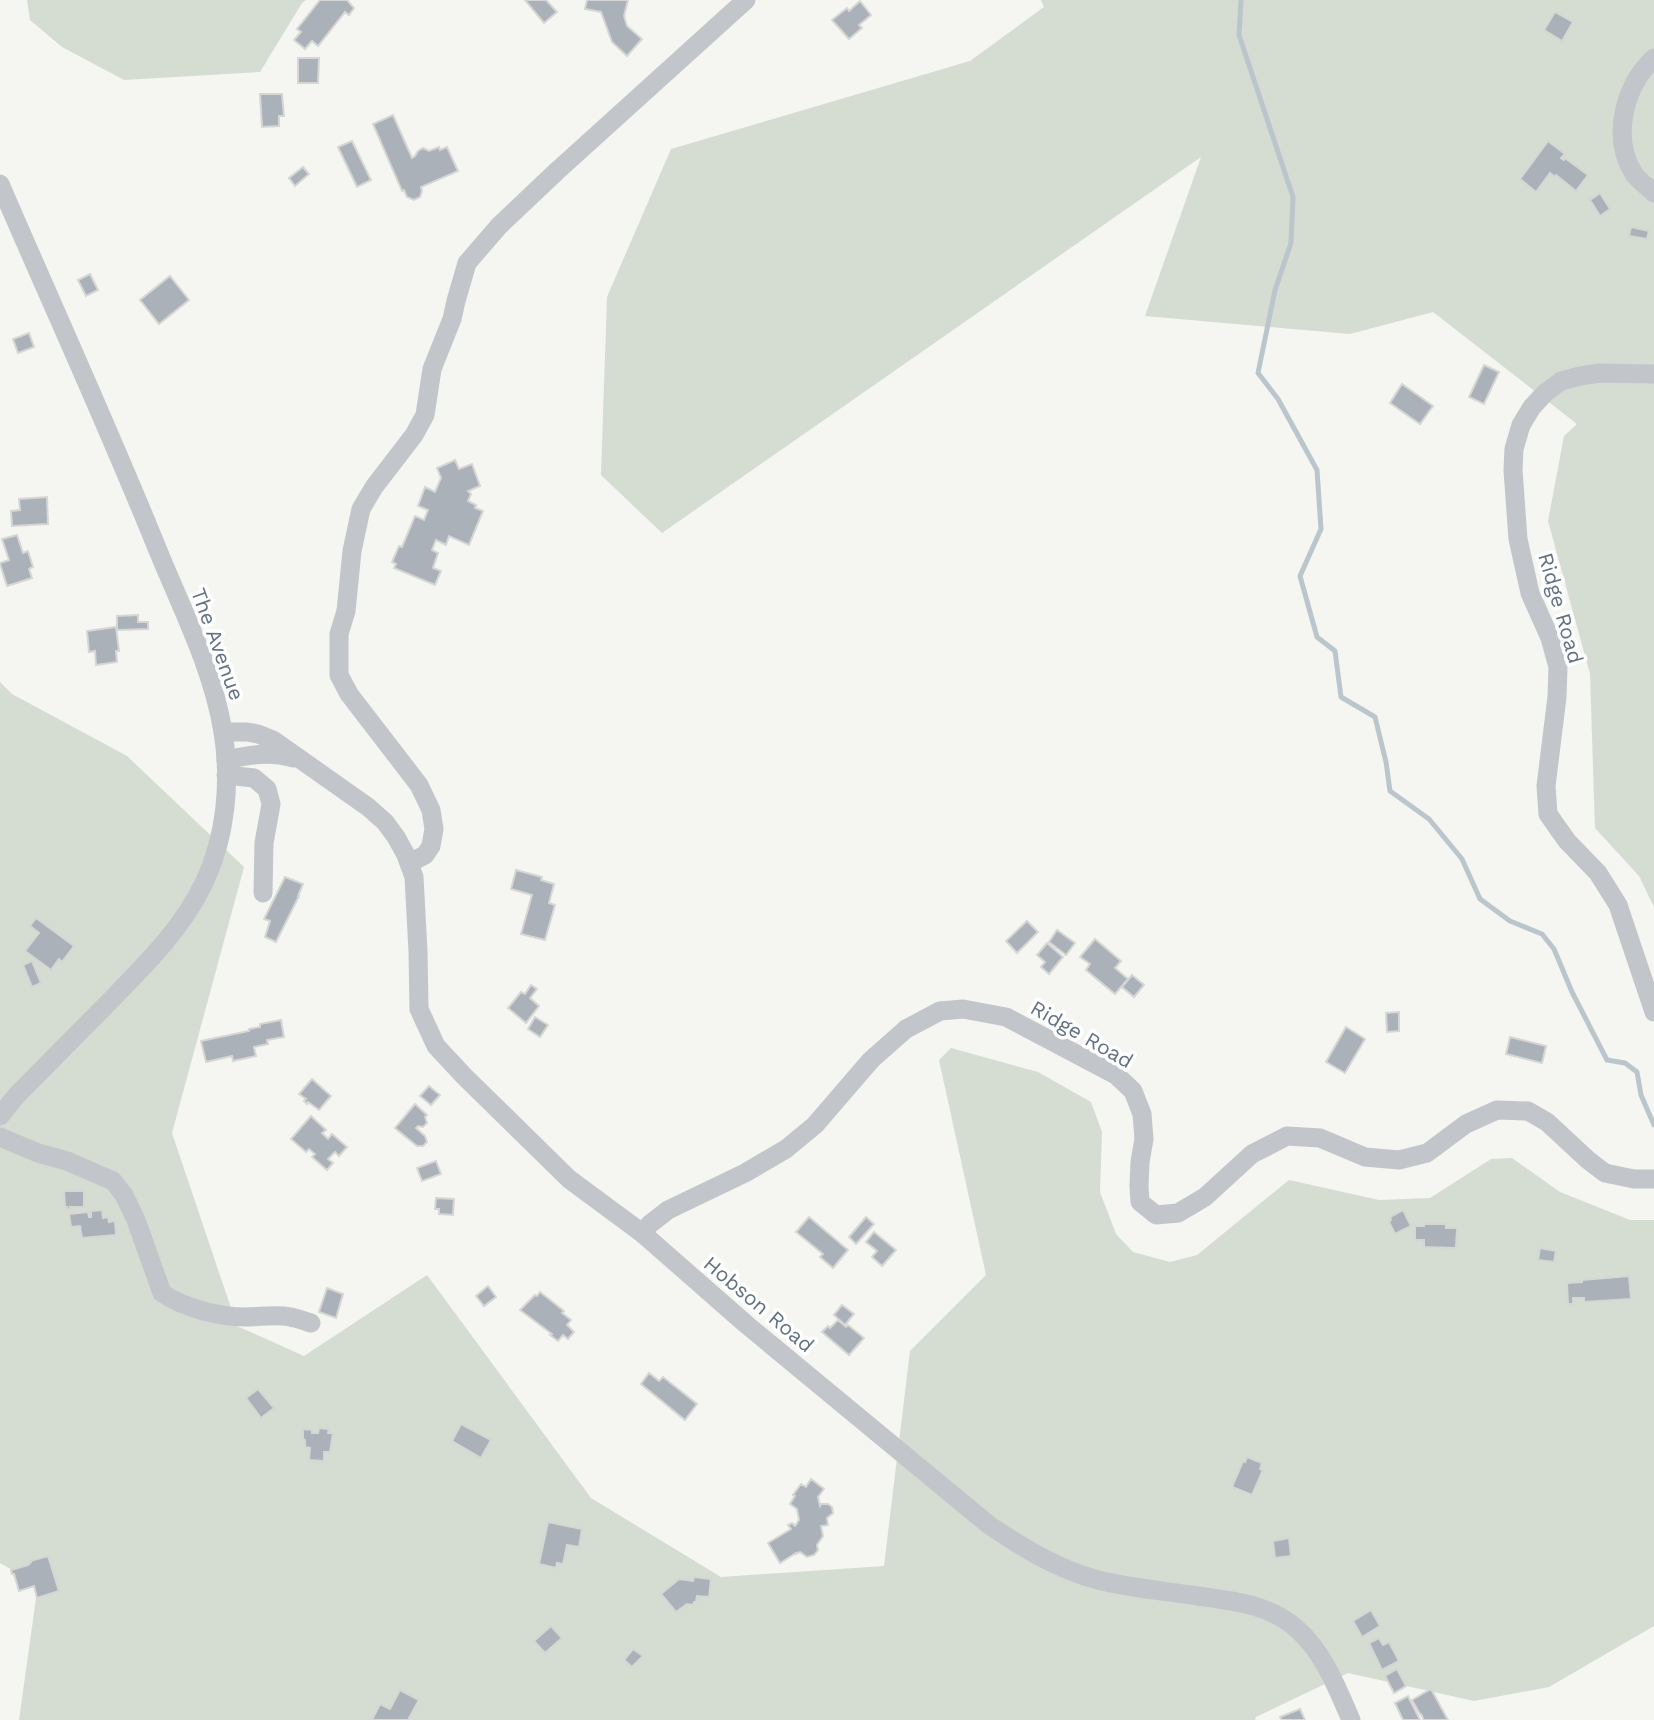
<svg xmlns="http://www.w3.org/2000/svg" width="1654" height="1720" font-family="'Work Sans',sans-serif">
  <rect width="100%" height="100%" fill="#f5f5f1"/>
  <g fill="#d5dcd2">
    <path d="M27,0H306L302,3L260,72L124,80L62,47L30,20Z"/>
    <path d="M1041,0H1654V907L1639,876L1595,828L1590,674L1548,521L1564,436L1577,424L1433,312L1350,334L1145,316L1201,157L662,533L601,475L607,297L671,149L970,61L1044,7Z"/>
    <path d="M0,682L12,694L127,756L244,867L172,1133L237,1326L304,1356L427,1275L591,1498L721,1577L884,1566L910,1351L986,1275L939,1060L951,1048L1038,1072L1091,1102L1102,1132L1100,1192L1116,1234L1133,1252L1170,1262L1197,1255L1289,1180L1379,1200L1430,1198L1491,1159L1512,1158L1560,1192L1630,1220H1654V1626L1549,1687L1474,1701L1348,1673L1256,1717L1255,1720H19L38,1584L0,1563Z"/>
  </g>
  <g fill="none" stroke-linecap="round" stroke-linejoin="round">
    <path stroke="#bbc6cc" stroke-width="5" d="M1241,0L1239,35L1293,197L1291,243L1275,290L1258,373L1278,399L1317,470L1321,529L1300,576L1317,637L1335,651L1341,697L1375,717L1386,762L1390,791L1429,819L1462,859L1480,899L1510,921L1542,934L1554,949L1572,992L1607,1060L1625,1063L1637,1072L1641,1095L1654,1125"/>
  </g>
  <g fill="#aab1b8" stroke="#d6d6d4" stroke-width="2">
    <path d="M320,0H347L354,8L349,15L345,12L318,46L312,41L305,49L294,40L301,32L297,29Z"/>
    <path d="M525,0H546L557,12L544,23Z"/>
    <path d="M587,0H628L624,16L627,26L642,39L627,56L612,42L601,12L585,9Z"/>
    <path d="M860,1L871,15L859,25L862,28L849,39L832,20L847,8L849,11Z"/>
    <path d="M1555,12L1573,22L1562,41L1544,30Z"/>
    <path d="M298,58H319L318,83H298Z"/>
    <path d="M260,94H282L284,116H279V126L262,127Z"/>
    <path d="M393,115L412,158L415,156L418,151L423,148L429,151L439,147L440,150L447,147L458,171L421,187L422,191L420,197L414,200L407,197L404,190L402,191L373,124Z"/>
    <path d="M352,141L371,180L357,187L338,147Z"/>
    <path d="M1548,141L1565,154L1561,158L1564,160L1565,158L1588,175L1576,191L1556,175L1555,177L1550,173L1536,192L1520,179Z"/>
    <path d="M303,167L309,174L295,186L289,178Z"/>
    <path d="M1600,193L1610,209L1600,216L1590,200Z"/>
    <path d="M1631,227L1649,231L1647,239L1629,236Z"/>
    <path d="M90,274L98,290L86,296L78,280Z"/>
    <path d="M170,276L189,300L159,324L140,300Z"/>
    <path d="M29,333L34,347L18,353L13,339Z"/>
    <path d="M1484,365L1499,372L1484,404L1469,397Z"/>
    <path d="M1402,384L1433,406L1420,424L1390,403Z"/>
    <path d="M455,460L459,469L472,464L480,486L468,491L471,494L468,501L476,505L475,508L483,511L469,545L449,536L446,545L436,540L432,550L438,553L433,568L441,571L435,585L394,568L396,564L392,562L399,546L402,547L415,516L424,520L428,510L418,506L425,487L435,492L441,478L437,468Z"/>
    <path d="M47,497L48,524L12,526L11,511L20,510L19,499Z"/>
    <path d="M17,535L23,553L28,551L33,567L29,569L32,578L7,586L0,564V563L9,560L2,539Z"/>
    <path d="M138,615V622H148V629L117,630V616Z"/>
    <path d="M116,627L119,651H116L117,662L96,665L95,651L89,652L87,631Z"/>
    <path d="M516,870L542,877L541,880L554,884L549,903L555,905L545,940L521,934L532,895L511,889Z"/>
    <path d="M285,877L303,884L298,896H299L276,942L265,937L270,921L264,919Z"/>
    <path d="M36,918L74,946L62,962L59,959L51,970L25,951L39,933L30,926Z"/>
    <path d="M1027,921L1038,932L1017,953L1006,941Z"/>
    <path d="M1057,930L1075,943L1066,955L1049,942Z"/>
    <path d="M1095,939L1121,961L1115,968L1128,979L1115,994L1086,970L1090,964L1080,957Z"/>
    <path d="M1047,943L1063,957L1049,974L1041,967L1045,962L1037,955Z"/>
    <path d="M32,961L41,983L32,987L23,965Z"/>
    <path d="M1132,975L1144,985L1134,997L1122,987Z"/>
    <path d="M531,985L537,989L530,998L539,1006L526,1023L508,1008L521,992L525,994Z"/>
    <path d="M1399,1012V1031L1387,1032L1386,1013Z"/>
    <path d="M535,1017L548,1025L540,1037L528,1029Z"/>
    <path d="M281,1020L284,1037L267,1040L268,1044L254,1047L256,1056L233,1061L232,1056L206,1062L201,1041L249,1031V1029L260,1027V1024Z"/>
    <path d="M1346,1027L1365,1039L1345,1073L1326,1062Z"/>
    <path d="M1510,1037L1546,1046L1542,1063L1506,1054Z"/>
    <path d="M312,1079L331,1096L319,1110L308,1102L307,1104L304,1101L306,1099L299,1094Z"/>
    <path d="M429,1086L440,1095L431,1105L420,1096Z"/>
    <path d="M415,1104L427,1115L425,1117L427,1123L423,1127L418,1126L416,1128L425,1136L427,1142L423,1146H417L395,1128Z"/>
    <path d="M311,1116L326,1130L322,1133L328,1139L332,1134L347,1147L339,1156L335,1152L328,1159L333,1163L327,1170L312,1157L315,1154L309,1149L306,1152L291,1139Z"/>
    <path d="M436,1161L441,1174L422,1181L417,1168Z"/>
    <path d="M64,1191H84V1207H70L71,1209H67V1207H65Z"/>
    <path d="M436,1198L454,1199L453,1215L439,1214V1209H435Z"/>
    <path d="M102,1210L103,1218L108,1217L109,1222L115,1221L116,1235L82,1238L80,1226L71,1227L69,1214L88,1212L89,1217H91V1211Z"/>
    <path d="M1403,1210L1411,1226L1395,1234L1389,1222L1391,1220L1390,1217Z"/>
    <path d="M809,1217L848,1250L833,1268L820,1257L823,1254L796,1232Z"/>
    <path d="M866,1217L874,1224L856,1244L849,1237Z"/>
    <path d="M1424,1224H1446V1228H1457L1456,1248L1424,1247V1240H1415V1226H1424Z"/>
    <path d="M874,1232L896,1250L882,1266L872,1257L877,1251L866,1242Z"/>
    <path d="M1540,1248L1556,1251L1554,1262L1538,1260Z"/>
    <path d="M1629,1276L1631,1299L1584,1302V1298H1573V1304H1568L1567,1283L1582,1282V1280Z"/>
    <path d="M488,1286L496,1297L484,1306L476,1296Z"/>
    <path d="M327,1288L343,1294L336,1318L319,1312Z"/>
    <path d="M540,1292L564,1311L562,1313L571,1320L567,1325L574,1332L568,1339L563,1335L558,1341L550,1335L552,1334L520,1310L535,1295L537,1296Z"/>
    <path d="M842,1305L854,1314L845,1325L834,1315Z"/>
    <path d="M838,1320L846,1327L848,1325L864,1338L849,1355L822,1332L828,1326L830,1328Z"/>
    <path d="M649,1373L659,1381L663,1377L697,1404L685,1420L641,1384Z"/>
    <path d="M258,1389L274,1408L261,1418L246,1398Z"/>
    <path d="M461,1424L491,1440L481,1458L452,1441Z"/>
    <path d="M319,1428L329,1429L328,1433H333L330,1452H324V1461L309,1460L310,1448L305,1447V1440L303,1439V1429L312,1430V1433H318Z"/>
    <path d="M1247,1457L1262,1463L1260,1469L1263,1470L1252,1495L1232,1487L1243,1461L1245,1462Z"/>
    <path d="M811,1479L824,1489L818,1497L820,1506L821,1504H828L832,1507L833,1513L827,1518L828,1525L821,1526L823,1536L817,1545L818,1550L814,1555L807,1557L800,1552L796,1554V1553L780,1563L768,1543L791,1529L788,1525L792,1523L795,1526L799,1520L797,1509L790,1504L795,1496L793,1495L801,1484L806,1487Z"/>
    <path d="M548,1522L582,1529L579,1547L567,1545L563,1564L557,1563L556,1568L539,1564Z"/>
    <path d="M1289,1538L1291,1556L1275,1558L1273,1541Z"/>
    <path d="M48,1556L59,1591L37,1598L34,1586L19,1591L14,1574H12L11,1570L28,1565L31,1562L30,1561Z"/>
    <path d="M694,1577L711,1579L709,1597L697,1596L696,1602H694L693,1605L687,1604L676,1612L661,1594L679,1579L693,1581Z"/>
    <path d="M1371,1610L1380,1626L1362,1637L1353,1621Z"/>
    <path d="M551,1626L562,1638L545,1653L534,1641Z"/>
    <path d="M1379,1638L1383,1645L1389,1642L1399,1661L1382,1670L1369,1643Z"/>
    <path d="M633,1649L643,1656L632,1667L624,1660Z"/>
    <path d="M1397,1669L1406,1686L1394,1693L1385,1676Z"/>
    <path d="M1431,1689L1448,1720H1424L1421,1714H1420L1412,1700Z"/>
    <path d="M400,1690L419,1700L408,1720H372L380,1704L390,1709Z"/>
    <path d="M1408,1696L1420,1720H1403L1395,1703Z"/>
    <path d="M1300,1709L1305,1720H1282L1280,1717Z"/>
  </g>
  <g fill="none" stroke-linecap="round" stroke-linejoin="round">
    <g stroke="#c2c5c9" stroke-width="19">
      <path d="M1654,58C1624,86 1611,138 1634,174C1639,181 1648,187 1654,193"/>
      <path d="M0,184C53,307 109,429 159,553C183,611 213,670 223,732C231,782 226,837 204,883C181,931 142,968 105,1006C75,1036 46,1066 16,1096L0,1116"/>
      <path d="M1654,374L1600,373L1580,376L1561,381L1545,393L1532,407L1521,425L1514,449L1513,470L1518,539L1530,593L1550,638L1558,667L1557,697L1546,786L1548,814L1567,841L1598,873L1618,905L1654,1012"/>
      <path d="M223,732H247L258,734L273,740L368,807L385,822L396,837L406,855L414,877L418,951L419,1009L436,1046L464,1076L569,1179L642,1233L747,1325L989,1525C1023,1548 1057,1569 1098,1580C1130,1588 1164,1591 1198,1596C1233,1601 1269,1604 1297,1629C1324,1653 1337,1688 1351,1720"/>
      <path d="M226,760C249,755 270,751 293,758"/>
      <path d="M226,775L254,778L267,789L271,804L264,843L263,893"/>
      <path d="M409,863L425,855L431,846L434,829L431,810L419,785L349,694L339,675V634L346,611L352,551L361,509L374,487L414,435L425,415L432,369L452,319L456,301L467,263L499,226L557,171L746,0"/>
      <path d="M0,1137L38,1153L67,1161L113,1181L124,1195L136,1220L162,1293C184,1308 219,1317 246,1317C260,1317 275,1314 290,1317C297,1318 304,1321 311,1323"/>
      <path d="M642,1233L650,1224L668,1210L745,1173L786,1149L815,1125L871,1060L906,1029L940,1011L963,1009L1006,1017L1116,1075L1133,1091L1142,1114L1144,1139L1140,1162L1139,1186L1140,1202L1156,1215L1178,1213L1205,1197L1252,1154L1287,1136L1320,1138L1365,1157L1399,1160L1427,1153L1466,1124L1497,1110L1528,1111L1547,1122L1588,1160L1605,1173L1634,1179H1654"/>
    </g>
  </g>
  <g text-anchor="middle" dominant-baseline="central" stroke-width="7" stroke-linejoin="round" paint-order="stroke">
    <g font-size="21" fill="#627284" stroke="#fff">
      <text transform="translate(1561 608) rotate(74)">Ridge Road</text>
      <text transform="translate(218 644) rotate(70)">The Avenue</text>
      <text transform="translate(1082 1034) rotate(30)">Ridge Road</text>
      <text transform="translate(759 1304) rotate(40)">Hobson Road</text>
    </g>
  </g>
</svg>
